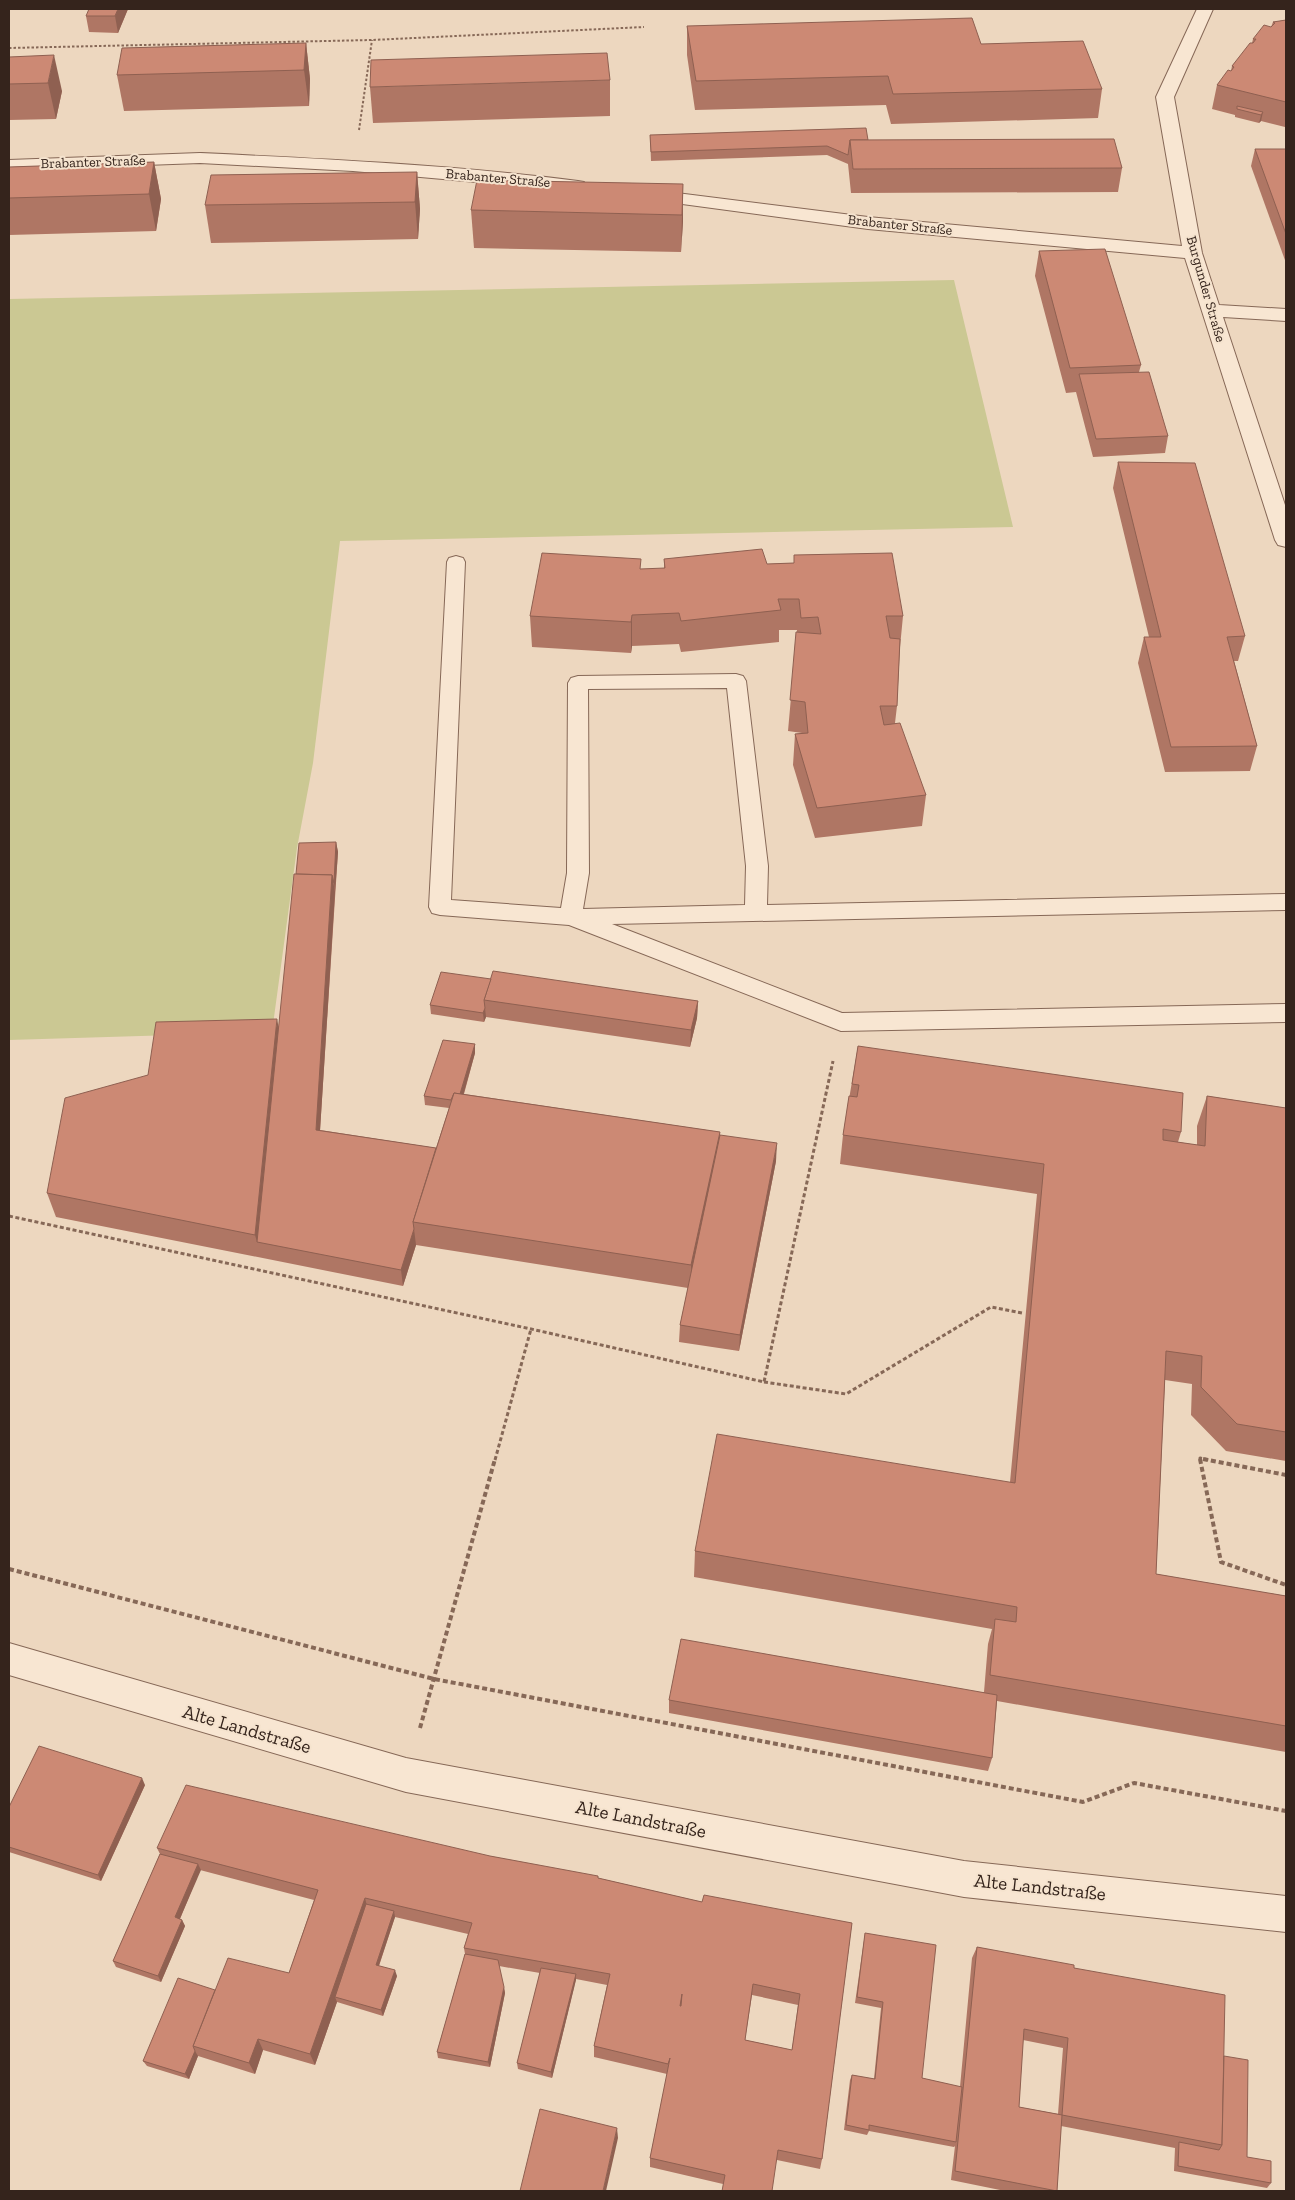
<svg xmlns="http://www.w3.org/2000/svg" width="1295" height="2200" font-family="'Zilla Slab',serif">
  <rect width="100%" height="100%" fill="#edd7bf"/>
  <path fill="#cbc893" d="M954,280L1013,527L340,541L313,763L297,848L272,1032L9,1040V299Z"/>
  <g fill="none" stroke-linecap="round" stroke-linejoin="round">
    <defs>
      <path id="lane" d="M456,556L463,558L465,562L451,900L561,908L567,873L568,683L571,678L578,676L736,674L743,676L746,681L768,866L767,905L1286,894V910L612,924L842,1013L1286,1004V1022L841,1031L569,925L440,915L432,913L429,907L447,562L449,558ZM727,688L746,866L745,905L583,909L589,873L588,689Z"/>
      <g id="street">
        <path d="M1197,9H1213L1174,97L1202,253L1219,305L1286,309V321L1223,317L1286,508V547L1278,545L1275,540L1185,258L868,229L645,199L639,198L636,194L639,190L645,189L868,217L1182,246L1156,97Z"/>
        <path d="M200,153C326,159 453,165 578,181L584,182L587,186L584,190L578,191L353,171L200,163L9,170V160Z"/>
        <path d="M9,1643L406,1758L964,1861L1286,1896V1932L964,1897L406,1792L9,1675Z"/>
      </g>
    </defs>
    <use href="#lane" stroke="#866857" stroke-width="2"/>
    <use href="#street" stroke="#866857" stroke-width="2"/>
    <g stroke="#866857" stroke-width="2" stroke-dasharray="2.5 2" stroke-linecap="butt">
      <path d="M9,48L372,40L644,27"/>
      <path d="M359,130L372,40"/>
    </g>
    <g stroke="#866857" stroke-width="3" stroke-dasharray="4 2.5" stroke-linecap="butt">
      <path d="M9,1216L531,1329L764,1382L833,1061"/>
      <path d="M764,1382L846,1394L991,1307L1022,1313"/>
      <path d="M495,1460L531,1329"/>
      <path d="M1200,1460V1458L1209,1460"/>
    </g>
    <g stroke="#866857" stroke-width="4" stroke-dasharray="5 3" stroke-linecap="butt">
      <path d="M1200,1459L1221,1562L1286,1585"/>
      <path d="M1203,1459L1286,1475"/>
      <path d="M9,1569L434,1679L1083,1802L1134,1783L1286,1811"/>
      <path d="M420,1728L495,1459"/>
    </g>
    <use href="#lane" fill="#f8e6d2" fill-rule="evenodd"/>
    <use href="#street" fill="#f8e6d2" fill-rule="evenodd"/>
  </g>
  <g fill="#af7664" fill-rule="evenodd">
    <path d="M128,9L118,33L89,32L86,16Z"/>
    <path d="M1286,20V125L1285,127L1261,121L1259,123L1235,117V115L1212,109L1217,85L1231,71L1232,66L1252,43L1253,39L1271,27L1273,22Z"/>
    <path d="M687,26L981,44L1102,89L1098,118L891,124L886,105L695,110L687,55Z"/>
    <path d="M306,43L310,79L309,106L124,111L117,75Z"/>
    <path d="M9,57L62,91L56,119L9,120Z"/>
    <path d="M610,80V116L373,123L370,87Z"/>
    <path d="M650,135L868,140L1122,168L1118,192L851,193L848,164L827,155L651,161Z"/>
    <path d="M1255,149H1286V263L1251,166Z"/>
    <path d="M154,162L161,199L156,231L9,235V167Z"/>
    <path d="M417,172L420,209L418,239L211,243L205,205Z"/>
    <path d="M683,184V221L681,252L474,248L471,210Z"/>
    <path d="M1039,251L1141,365L1139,372L1168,436L1165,453L1093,457L1076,392L1066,393L1035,276Z"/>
    <path d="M1118,462L1245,636L1238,661H1234L1257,746L1250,771L1165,772L1138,663L1144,637H1149L1113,488Z"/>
    <path d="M794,555L903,616L900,647L897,706L895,723L926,795L922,826L815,838L793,765L795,734L802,733L788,731L797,630H779V642L681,652L679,644L632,646L631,653L532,647L530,616L664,568V559L767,564L794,563Z"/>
    <path d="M336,842L338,852L320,1130L436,1148L449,1108L425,1105L424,1096L475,1044V1053L464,1094L720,1132V1137L776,1161L739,1351L679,1342L680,1325L688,1288L416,1245L403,1286L56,1217L47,1193L148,1075L279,1026L296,874Z"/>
    <path d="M491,979L698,1001L697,1018L690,1047L486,1017L484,1022L431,1014L430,1005Z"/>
    <path d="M858,1046L1181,1132L1178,1142L1197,1145V1126L1207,1096L1286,1108V1461L1226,1451L1191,1415L1192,1384L1165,1380L1156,1574L1286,1596V1752L997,1701L992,1758L988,1771L669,1713V1700L984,1692L988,1644L992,1629L694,1577L695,1551L1010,1482L1037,1194L840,1164L843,1135Z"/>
    <path d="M145,1785L101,1881L9,1852V1807Z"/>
    <path d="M157,1848L490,1856L598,1878L702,1902L852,1923L822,2159L820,2169L777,2160L723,2184L650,2167V2158L667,2074L594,2057V2046L607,1985L576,1979L552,2078L518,2069L517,2063L540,1973L499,1966L505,1993L490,2067L438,2058L437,2052L465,1954L464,1948L468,1934L395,1917L379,1966L397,1976L383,2016L337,2002L315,2065L263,2050L255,2074L198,2056L189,2079L147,2066L143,2061L215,1990L289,1973L314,1900L200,1870L180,1919L182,1920L185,1926L161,1982L116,1967L113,1961L160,1854ZM752,1995L798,2005L792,2050L745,2040Z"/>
    <path d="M865,1933L922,2078L960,2087L972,1958L977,1947L1074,1968L1224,2056L1247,2157L1271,2183L1267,2188L1174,2171L1175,2148L1061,2126L1057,2191H1005L951,2180L955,2146L954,2147L869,2131L867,2135L844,2130L850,2080L852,2075L874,2079L881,2008L855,2003ZM1023,2040L1063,2048L1058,2114L1019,2107Z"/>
  </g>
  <g fill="#8f6051">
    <path d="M118,9H128L118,33L115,16Z"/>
    <path d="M306,43L310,79L309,106L304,70Z"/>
    <path d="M54,55L62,91L56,119L48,83Z"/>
    <path d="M1263,112L1261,121L1259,123L1261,115Z"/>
    <path d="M154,162L161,199L156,231L149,194Z"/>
    <path d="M417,172L420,209L418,239L415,202Z"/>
    <path d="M683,184V221L681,252L682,215Z"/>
    <path d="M632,615V646L631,653V622Z"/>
    <path d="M336,842L338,852L335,892L334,883Z"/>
    <path d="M332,875L335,892L319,1147L316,1130Z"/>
    <path d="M698,1001L697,1018L690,1047L691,1030Z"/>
    <path d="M485,1008L486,1017L484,1022L483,1013Z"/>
    <path d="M277,1019L282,1044L257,1242L255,1235Z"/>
    <path d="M475,1044V1053L459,1110L458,1101Z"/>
    <path d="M720,1132L719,1156L691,1288V1265Z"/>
    <path d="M777,1143L776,1161L739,1351L740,1335Z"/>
    <path d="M414,1229L416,1245L403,1286L401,1270Z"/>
    <path d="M142,1778L145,1785L101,1881L98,1875Z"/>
    <path d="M198,1864L201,1870L178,1923L175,1917Z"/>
    <path d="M365,1898L368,1910L335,1997L337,2002L315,2065L310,2054Z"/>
    <path d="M394,1911L395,1917L377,1971L376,1965Z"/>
    <path d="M182,1920L185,1926L161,1982L158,1976Z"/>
    <path d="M395,1970L397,1976L383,2016L381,2010Z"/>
    <path d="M576,1974V1980L552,2078L551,2072Z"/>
    <path d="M504,1987L505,1993L490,2067L488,2062Z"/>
    <path d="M258,2039L263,2050L255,2074L249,2063Z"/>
    <path d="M195,2051L198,2056L189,2079L185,2074Z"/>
    <path d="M617,2128L618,2138L606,2191H603Z"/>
  </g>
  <g fill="#cc8974" stroke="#8f6051" fill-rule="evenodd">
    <path d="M89,9H118L115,16H86Z"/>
    <path d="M972,18L981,44L1083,41L1102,89L893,94L888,76L696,81L687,26Z"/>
    <path d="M1286,20V102L1217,85L1228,70L1231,71L1234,67L1232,66L1250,43H1253L1256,39H1253L1264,25L1271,27L1275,23L1273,22Z"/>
    <path d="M306,43L304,70L117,75L122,48Z"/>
    <path d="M607,53L610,80L370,87L371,60Z"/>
    <path d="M54,55L48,83L9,84V57Z"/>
    <path d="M1237,106L1263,112L1261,115L1237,109Z"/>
    <path d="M866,128L868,140H850L848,155L827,146L651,152L650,135Z"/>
    <path d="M1114,139L1122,168L853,169L850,140Z"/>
    <path d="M1255,149H1286V234Z"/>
    <path d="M154,162L149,194L9,198V167Z"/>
    <path d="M417,172L415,202L205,205L211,175Z"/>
    <path d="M477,180L683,184L682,215L471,210Z"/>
    <path d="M1105,249L1141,365L1070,368L1039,251Z"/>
    <path d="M1149,372L1168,436L1096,439L1079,374Z"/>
    <path d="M1118,462L1195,463L1245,636L1227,637L1257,746L1171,747L1144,637H1161Z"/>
    <path d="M762,549L767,564L794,563V555L892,553L903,616H886L890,638L900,639L897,706H880L884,725L900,723L926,795L817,808L795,734L808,733L805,702L790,700L796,632L821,634L818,617L801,618L799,599H778L781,610L681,621L679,613L632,615L631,622L530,616L542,553L641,559L640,569L665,568L664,559Z"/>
    <path d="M336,842L334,883L332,875L296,874L299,843Z"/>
    <path d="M294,874L332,875L316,1130L436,1148L413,1222L414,1229L401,1270L257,1242Z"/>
    <path d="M493,971L698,1001L691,1030L484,1000Z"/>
    <path d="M441,972L491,979L484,1000L485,1008L483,1013L430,1005Z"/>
    <path d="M277,1019L255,1235L47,1193L65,1098L148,1075L156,1022Z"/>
    <path d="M443,1040L475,1044L460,1094L454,1093L451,1100L424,1096Z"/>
    <path d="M858,1046L1183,1093L1181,1132L1163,1129V1140L1205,1146L1207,1096L1286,1108V1432L1237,1424L1201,1387L1202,1356L1166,1351L1156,1574L1286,1596V1726L990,1675L995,1619L1016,1622L1017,1607L695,1551L717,1434L1015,1483L1044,1164L843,1135L849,1096L857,1097L859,1085L852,1084Z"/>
    <path d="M454,1093L720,1132L691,1265L413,1222Z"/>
    <path d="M720,1135L777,1143L740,1335L680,1325Z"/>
    <path d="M681,1639L997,1695L992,1758L669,1700Z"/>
    <path d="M39,1746L142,1778L98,1875L9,1847V1807Z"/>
    <path d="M186,1785L490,1856L598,1876V1878L702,1902L704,1895L852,1923L822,2159L778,2150L772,2191H722L725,2175L650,2158L670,2058L668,2064L594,2046L610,1974L464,1948L472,1923L365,1898L310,2054L258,2039L249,2063L193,2046L228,1958L289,1973L318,1890L157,1848ZM753,1984L800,1994L792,2050L745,2040ZM682,1994L681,2006H680Z"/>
    <path d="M160,1854L198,1864L175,1917L182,1920L158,1976L113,1961Z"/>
    <path d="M366,1904L394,1911L376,1965L395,1970L381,2010L335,1997Z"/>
    <path d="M865,1933L936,1945L922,2078L962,2087L956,2142L869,2125V2130L846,2125L852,2075L875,2079L883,2002L857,1997Z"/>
    <path d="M977,1947L1074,1965V1968L1225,1995L1222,2145L1062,2115L1057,2191L955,2171ZM1024,2029L1068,2038L1062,2115L1019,2107Z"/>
    <path d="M465,1954L498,1960L504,1987L488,2062L437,2052Z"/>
    <path d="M541,1968L576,1974L551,2072L517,2063Z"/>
    <path d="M178,1978L215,1990L193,2046L195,2051L185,2074L143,2061Z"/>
    <path d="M1224,2056L1248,2060L1247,2157L1271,2161V2183L1178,2166L1179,2142L1219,2150L1222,2145Z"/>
    <path d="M540,2109L617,2128L603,2191H520Z"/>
  </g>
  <g text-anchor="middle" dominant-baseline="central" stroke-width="4" stroke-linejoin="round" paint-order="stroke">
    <g font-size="14" fill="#35241c" stroke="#f5e3ce">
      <text transform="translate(93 162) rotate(-2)">Brabanter Straße</text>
      <text transform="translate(498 178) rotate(5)">Brabanter Straße</text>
      <text transform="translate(900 225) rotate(6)">Brabanter Straße</text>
      <text transform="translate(1206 289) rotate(74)">Burgunder Straße</text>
    </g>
    <g font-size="19" fill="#35241c" stroke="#f5e3ce">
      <text transform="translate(247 1729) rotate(16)">Alte Landstraße</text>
      <text transform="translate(641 1819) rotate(11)">Alte Landstraße</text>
      <text transform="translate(1040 1887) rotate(6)">Alte Landstraße</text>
    </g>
  </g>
  <rect width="1295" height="2200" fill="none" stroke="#35241c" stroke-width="20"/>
</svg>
